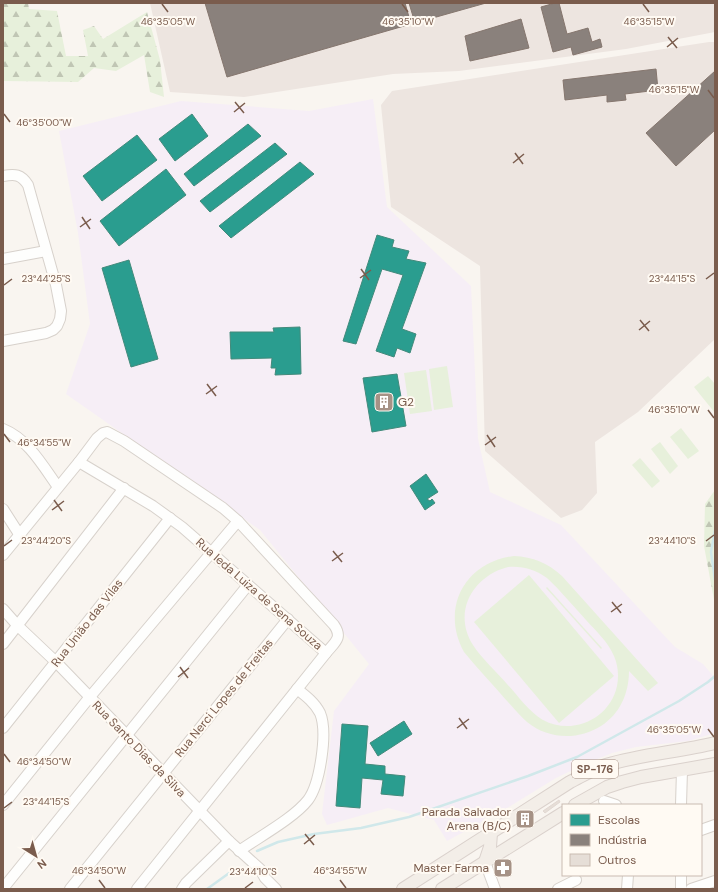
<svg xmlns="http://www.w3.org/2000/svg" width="718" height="892" font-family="'DM Sans',sans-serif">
  <defs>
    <pattern id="forest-firs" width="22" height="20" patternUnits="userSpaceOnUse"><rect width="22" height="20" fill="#e7f0db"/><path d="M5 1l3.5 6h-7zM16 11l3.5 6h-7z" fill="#c0c6b4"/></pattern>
  </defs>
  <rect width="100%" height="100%" fill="#f9f5f0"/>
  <g fill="#ede5e0">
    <path d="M150,3H715V32L626,49L459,71L393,74L244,97L170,92Z"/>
    <path d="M709,42H715V339L638,412L595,442L597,493L582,510L561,518L485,451L480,266L391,207L381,105L392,91Z"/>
  </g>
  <path fill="#f6eef6" d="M373,99L387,207L471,286L478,439L490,492L561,525L675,647L703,664L715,678V733L688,741L636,747L612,753L583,765L556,778L507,808L489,814L480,823L447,841L434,820L388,808L327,825L322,814L334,711L369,664L260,530L66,394L90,324L78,233L59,131L181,101L309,111Z"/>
  <g fill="#e7f0db" fill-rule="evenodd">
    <path d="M447,366L453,407L434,410L429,369Z"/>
    <path d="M426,370L432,411L410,414L404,373Z"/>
    <path d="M708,376L715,384V413L694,387Z"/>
    <path d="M681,428L699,451L688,459L670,437Z"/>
    <path d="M660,442L678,466L670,474L651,449Z"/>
    <path d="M640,458L660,481L652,488L632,465Z"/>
    <path d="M514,556C533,557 548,563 562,576L658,683L648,691L629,671C629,693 620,714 601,726C579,740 549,740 527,722C518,714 509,703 500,693C488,679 475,666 464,652C440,608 465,562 514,556ZM508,567C523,566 534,569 547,578C561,591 573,606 586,620C596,631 608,642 614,656C618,665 619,676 617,686C610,719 572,736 543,720C529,712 518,696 507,684C496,671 482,659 473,645C452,612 473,576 508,567Z"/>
    <path d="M529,575L614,676L559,723L474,622Z"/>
    <path d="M547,587L602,648L601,649L546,588Z"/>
  </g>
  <g fill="url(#forest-firs)">
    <path d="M3,3H28L29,9L57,11L66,56H88L83,30L94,26L103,39L147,12L160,60L164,97L150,92L144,55L116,71L94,68L78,82L3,81Z"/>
    <path d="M715,490V605L704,546L705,504Z"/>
  </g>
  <g fill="#2a9d8f" stroke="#428a7b">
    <path d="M192,114L208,136L175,161L159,139Z"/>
    <path d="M248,124L261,136L194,186L184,174Z"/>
    <path d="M137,135L157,160L102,201L83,176Z"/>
    <path d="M275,143L287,154L210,212L200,201Z"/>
    <path d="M300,162L314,174L231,238L219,226Z"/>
    <path d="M166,169L186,195L119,246L100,221Z"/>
    <path d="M377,235L394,240L392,247L409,251L406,259L426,263L402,329L416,334L410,353L397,348L394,357L376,351L403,275L382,269L356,344L343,341Z"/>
    <path d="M129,260L158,359L131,367L102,268Z"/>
    <path d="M300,327L301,374L275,375L276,368H271L272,358L231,359L230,332H274L273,328Z"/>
    <path d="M397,374L406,426L372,432L363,378Z"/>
    <path d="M426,474L438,492L427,499L430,501L432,499L435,503L425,510L410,486Z"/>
    <path d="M404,721L412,734L378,756L370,743Z"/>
    <path d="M342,724L368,726L365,764L385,766V774L405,776L403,796L381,794L383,780L362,778L360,808L336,806Z"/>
  </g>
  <g fill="#8a817c" stroke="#85766e">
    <path d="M205,3H405L411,24L227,77Z"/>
    <path d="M409,3H486L415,23Z"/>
    <path d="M555,3H559L567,34L588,28L592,42L600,39L602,47L573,55L571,47L553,52L541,7Z"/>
    <path d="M521,19L529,48L470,61L465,36Z"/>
    <path d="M656,69L658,90L625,94L626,100L607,102V95L565,100L563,80Z"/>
    <path d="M715,71V130L676,166L646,133Z"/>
  </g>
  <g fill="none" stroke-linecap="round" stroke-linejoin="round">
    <g stroke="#d0e8ea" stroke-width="2.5">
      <path d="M715,530L711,552L715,580"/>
      <path d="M257,851L278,842L314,834L361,828L409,817L528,776L577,757L679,701L708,682L715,676"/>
      <path d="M207,889L232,871"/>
    </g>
  </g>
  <g fill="#e6ded7" stroke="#e2d8d2">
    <path d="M559,800L560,802L545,813L543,811Z"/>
    <path d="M532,812L534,815L518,826L516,823Z"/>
  </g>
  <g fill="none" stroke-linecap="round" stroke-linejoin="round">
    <defs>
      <g id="minor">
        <path d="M3,176C15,174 21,174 28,185L56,285L61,311L60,319L57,326L53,330L46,333L3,341"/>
        <path d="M3,259L46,251"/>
        <path d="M3,429C28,439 43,466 58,487"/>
        <path d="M79,462L153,506L182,527L326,653L137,889"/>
        <path d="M3,509L19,534"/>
        <path d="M3,555L79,462L97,438L103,433L107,432L124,441L223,508L238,521L334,625C343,638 335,642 326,653"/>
        <path d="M3,609L18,626L56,662L229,841L260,869L265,878L276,889"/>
        <path d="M3,644L124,488"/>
        <path d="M3,728L170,518"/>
        <path d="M604,801L616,805"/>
        <path d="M3,805L89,698L238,521"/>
        <path d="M681,805L682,770"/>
        <path d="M701,830L715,825"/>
        <path d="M239,851C259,837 294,818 308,800C320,784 328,732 320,713C315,703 306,696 297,689"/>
        <path d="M485,862L495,889"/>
        <path d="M681,875V889"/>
        <path d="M5,886L248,585"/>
        <path d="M70,889L288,619"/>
        <path d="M182,889L186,883L229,841"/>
        <path d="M558,889L576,880"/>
        <path d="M627,889L628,875"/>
        <path d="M691,889L715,881"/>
      </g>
      <g id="major">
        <path d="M575,805L607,787L622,782L641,777L715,764"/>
        <path d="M485,862L490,847L491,833"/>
        <path d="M403,889L570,782C582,776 593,769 606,765C642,754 679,752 715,743"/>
        <path d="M442,889L563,813"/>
      </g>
    </defs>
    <use href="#minor" stroke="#d7d1cb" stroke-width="12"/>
    <use href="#major" stroke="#dad1cc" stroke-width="14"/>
    <use href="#minor" stroke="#fefefd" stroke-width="10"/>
    <use href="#major" stroke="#f3eee8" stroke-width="12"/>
  </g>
  <path fill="none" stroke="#7a5c4d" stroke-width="1.5" d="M162,4L168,12M402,4L408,12M643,4L649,12M668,37L677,48M667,47L678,38M708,90L714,98M235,102L244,113M234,112L245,103M4,114L10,122M515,153L523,164M513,163L524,154M82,217L90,229M80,227L91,219M361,269L369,280M360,278L371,270M706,279L714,273M4,285L12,279M640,320L649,331M639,330L650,321M207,384L216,396M206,394L217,386M708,410L714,418M4,434L10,442M487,435L495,447M485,445L496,437M54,500L62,511M52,510L64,501M706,541L714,535M4,546L12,540M333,551L342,562M332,561L343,553M612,602L621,613M611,612L622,604M180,667L188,678M178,677L189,668M459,718L467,729M457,728L469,719M708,729L714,737M4,754L10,762M4,808L12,802M305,834L314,845M304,844L315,835M99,880L105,888M340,880L346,888M245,888L253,882"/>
  <defs>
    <symbol id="building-square" viewBox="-11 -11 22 22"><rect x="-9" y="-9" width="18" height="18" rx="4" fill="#a69286" stroke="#fffaf3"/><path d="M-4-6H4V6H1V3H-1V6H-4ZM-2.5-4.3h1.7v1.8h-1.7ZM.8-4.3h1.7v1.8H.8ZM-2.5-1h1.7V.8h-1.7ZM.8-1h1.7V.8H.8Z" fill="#fff"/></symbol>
    <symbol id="pharmacy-square" viewBox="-11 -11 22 22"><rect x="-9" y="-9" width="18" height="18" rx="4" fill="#a69286" stroke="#fffaf3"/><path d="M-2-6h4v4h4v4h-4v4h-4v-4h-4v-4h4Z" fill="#fff"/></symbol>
  </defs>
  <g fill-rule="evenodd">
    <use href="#building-square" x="373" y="391" width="22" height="22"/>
    <use href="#building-square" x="514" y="808" width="22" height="22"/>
    <use href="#pharmacy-square" x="492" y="857" width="22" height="22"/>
  </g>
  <g text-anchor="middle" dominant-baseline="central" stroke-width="4" stroke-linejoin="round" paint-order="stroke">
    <rect fill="#fffaf3" stroke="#a28b7f" stroke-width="1" x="572" y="760" width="46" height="18" rx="3"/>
    <g font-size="11" font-weight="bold" fill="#7a5c4d">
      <text x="595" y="769">SP-176</text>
    </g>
    <g font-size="12" fill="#7a5c4d" stroke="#fffaf3" text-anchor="end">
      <text x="398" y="402" text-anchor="start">G2</text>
      <text x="511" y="812">Parada Salvador<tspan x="511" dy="14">Arena (B/C)</tspan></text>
      <text x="489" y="868">Master Farma</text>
    </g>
    <g font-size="12" fill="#7a5c4d" stroke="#fffaf3">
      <text transform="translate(259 594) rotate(41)">Rua Ieda Luiza de Sena Souza</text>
      <text transform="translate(87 623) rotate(-52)">Rua União das Vilas</text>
      <text transform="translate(224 698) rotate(-51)">Rua Nerci Lopes de Freitas</text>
      <text transform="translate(139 749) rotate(46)">Rua Santo Dias da Silva</text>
    </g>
  </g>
  <g font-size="10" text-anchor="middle" fill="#7a5c4d" stroke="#fffaf3" stroke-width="4" stroke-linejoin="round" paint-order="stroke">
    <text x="168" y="25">46°35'05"W</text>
    <text x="408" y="25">46°35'10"W</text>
    <text x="649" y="25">46°35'15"W</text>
    <text x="674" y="93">46°35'15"W</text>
    <text x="44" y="126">46°35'00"W</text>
    <text x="46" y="282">23°44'25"S</text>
    <text x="672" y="282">23°44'15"S</text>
    <text x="674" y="413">46°35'10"W</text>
    <text x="44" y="446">46°34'55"W</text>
    <text x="46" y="544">23°44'20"S</text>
    <text x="672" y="544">23°44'10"S</text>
    <text x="674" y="733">46°35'05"W</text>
    <text x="44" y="765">46°34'50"W</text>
    <text x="46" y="805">23°44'15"S</text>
    <text x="99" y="874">46°34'50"W</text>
    <text x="340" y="874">46°34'55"W</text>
    <text x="253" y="875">23°44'10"S</text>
  </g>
  <rect width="718" height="892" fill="none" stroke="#7a5c4d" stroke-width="8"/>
  <rect x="562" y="804" width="140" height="72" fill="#fffaf3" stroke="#cabbb1"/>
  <rect x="570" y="814" width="20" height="12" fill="#2a9d8f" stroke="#cabbb1"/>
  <text x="598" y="824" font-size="12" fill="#7a5c4d">Escolas</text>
  <rect x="570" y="834" width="20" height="12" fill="#8a817c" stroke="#cabbb1"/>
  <text x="598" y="844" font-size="12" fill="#7a5c4d">Indústria</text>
  <rect x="570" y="854" width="20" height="12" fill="#e6ded7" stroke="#cabbb1"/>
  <text x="598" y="864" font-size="12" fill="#7a5c4d">Outros</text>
  <g transform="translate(36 856) rotate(143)" stroke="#fffaf3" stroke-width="3" paint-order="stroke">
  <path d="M0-3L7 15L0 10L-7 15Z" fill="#7a5c4d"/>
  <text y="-6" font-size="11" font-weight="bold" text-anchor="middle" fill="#7a5c4d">N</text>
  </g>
</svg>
